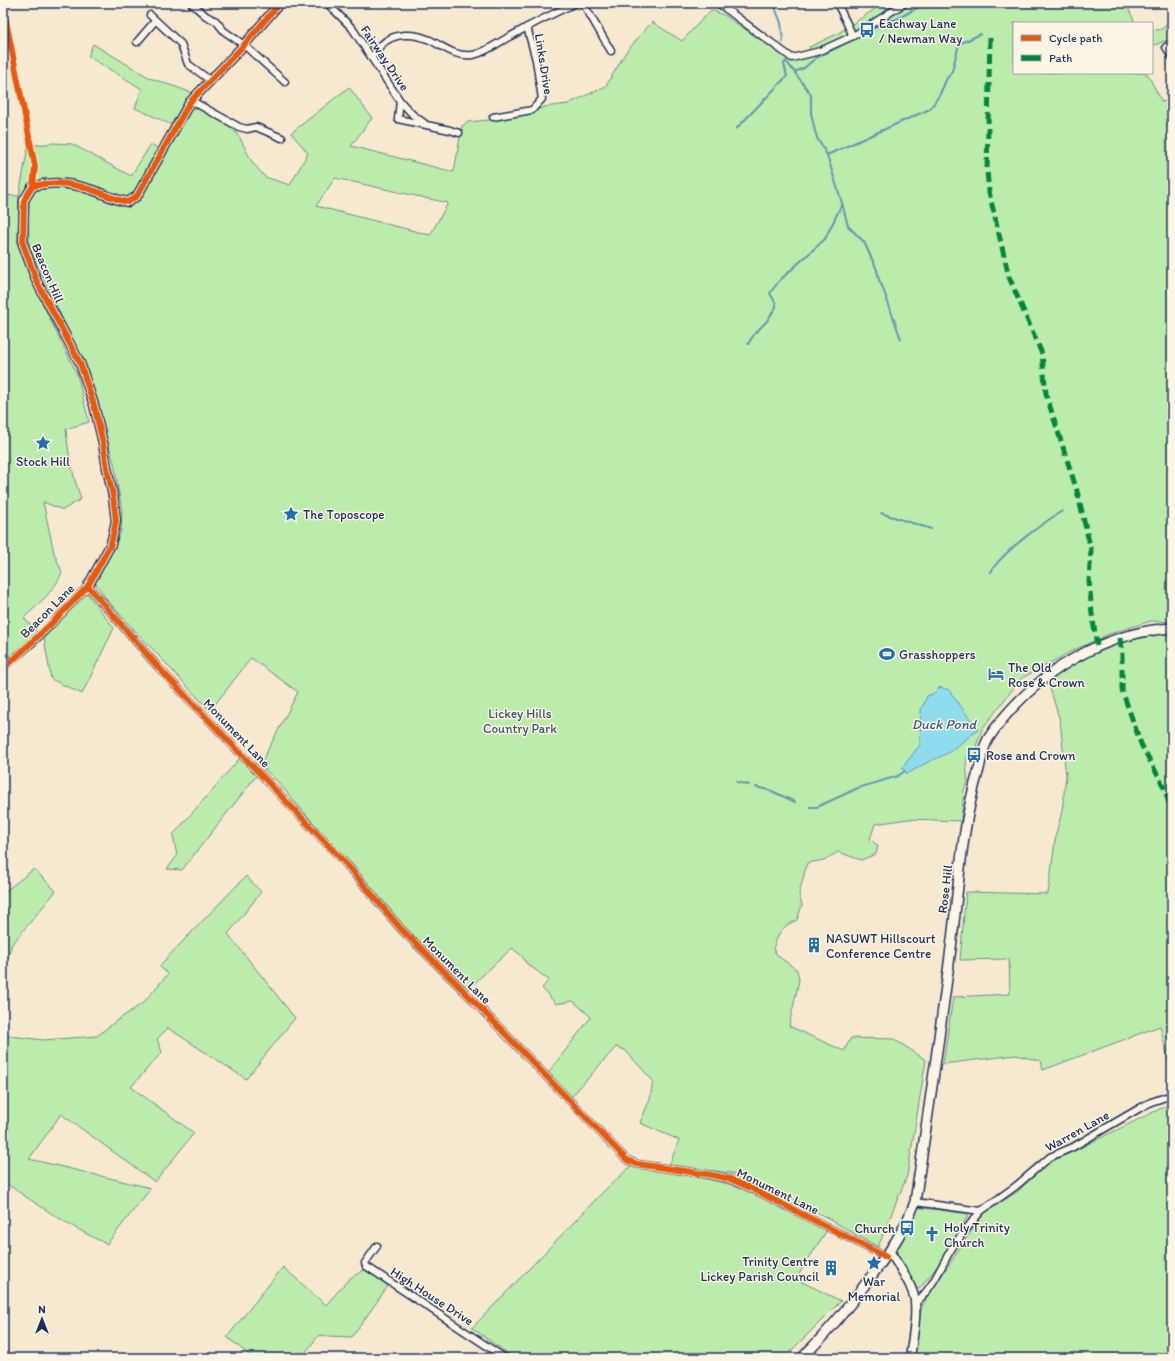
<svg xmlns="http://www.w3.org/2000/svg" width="1175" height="1361" font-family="Itim,sans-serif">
  <rect width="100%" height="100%" fill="#f7e8d0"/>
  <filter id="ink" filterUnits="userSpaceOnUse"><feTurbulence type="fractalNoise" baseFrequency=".025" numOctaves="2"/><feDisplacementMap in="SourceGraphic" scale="8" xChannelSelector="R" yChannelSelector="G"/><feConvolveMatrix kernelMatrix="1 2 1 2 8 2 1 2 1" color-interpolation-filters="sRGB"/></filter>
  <g filter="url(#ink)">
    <g fill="#bbecac" stroke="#6b8e85" fill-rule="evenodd">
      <path d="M884,3H1126L1135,23H1014V73H1147L1162,102L1172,99V622L1151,621L1109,634L1072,651L1022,678L1019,681L982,729L974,752L967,756L966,765L968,782L964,790L961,821L908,819L875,824L870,839L878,846L876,854L861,860L838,852L824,860L807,863L799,894L802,905L797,920C780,928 779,932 773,949L778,956L797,970L799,980L789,1026L844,1051L851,1038L894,1039L926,1060L907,1176L878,1247L787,1195L732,1173L669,1166L679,1140L640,1123L650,1099L653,1081L625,1050L616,1047L571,1097L548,1073L591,1017L573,1001L556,1004L542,988L549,980L526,963L522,956L512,948L467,990L405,929L277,781L260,765L298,692L251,658L210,711L106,599L95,582L121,532L122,512L114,463L86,369L29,247L28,203L19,197L18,245L31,280L77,374L89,422L66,429C68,454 73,476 81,499L63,510L43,502L54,553L62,572C56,590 38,604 24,618L37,632L3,664V195L19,196L28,146L54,143L72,144L131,176L151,144L163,151L196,101L222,116L240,138L252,162L265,177L290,185L308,153L291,133L349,87L372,118L351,146L454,172L462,126L468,122L489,120L534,111L544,107L568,104L606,86L626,52L652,22L682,41L711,10L724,15L790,60L812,56L809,47L837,34ZM335,178L448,203L430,235L316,206Z"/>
      <path d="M1172,21V38L1152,46V29L1160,30Z"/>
      <path d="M93,44L150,78L193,93L179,115L174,126L135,108L142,89L88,56Z"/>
      <path d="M86,592L114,628L82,694L51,679L44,638Z"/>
      <path d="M1172,631V1074L1160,1026L1043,1070L1041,1061L1016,1055L943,1064L953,997L1010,994L1009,959L960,960L966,892L1048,894L1056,834L1062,811L1066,775L1060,721L1048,682L1055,675L1071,664L1122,639Z"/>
      <path d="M240,758L257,775L182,870L167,869L177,856L173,835Z"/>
      <path d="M34,869L56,891L12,944L3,972V893Z"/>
      <path d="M246,876L261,892L228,934L295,1018L246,1079L168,1028L157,1039L162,1052L131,1087L194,1133L155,1182L61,1114L29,1159L151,1188L107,1244C70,1227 36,1204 3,1181V1035L43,1040L97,1036L116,1021L143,1003L168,974L159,966Z"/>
      <path d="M1172,1103V1358H914L920,1315L922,1306L969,1234L986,1211L1017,1192L1045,1165Z"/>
      <path d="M631,1166L688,1175L729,1184L752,1193L827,1230L796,1279L841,1301L784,1358H514L472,1328L605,1190Z"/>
      <path d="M916,1207L969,1214L941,1262L919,1289L915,1288L898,1258L897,1249Z"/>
      <path d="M283,1267L326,1305L350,1278L366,1269L388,1286L352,1337L327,1336L319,1335L301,1358H253L227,1337Z"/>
    </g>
    <path fill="#90dcef" stroke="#6197b5" d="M940,687L949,690L978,730L948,753L926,763L907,774L902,768L920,745L921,710L927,696L934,693Z"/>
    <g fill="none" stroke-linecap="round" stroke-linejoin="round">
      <g stroke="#6197b5" stroke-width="2">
        <path d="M775,3L776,10L781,23L783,42"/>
        <path d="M786,61L807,89L811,95V113L815,131L817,138L827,155L842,203L848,226L864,242L877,270L879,280L882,286L901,339"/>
        <path d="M795,72L804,68L816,58L850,41L889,20H895L926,3"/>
        <path d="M736,129L787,76L784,64L786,61"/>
        <path d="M827,155L930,109L940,94L946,80L952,71L959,44L981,34"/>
        <path d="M748,344L755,333L767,321L776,307V304L770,293L779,281L825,239L842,204"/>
        <path d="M881,513L931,529"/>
        <path d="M991,572C1002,552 1042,524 1062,511"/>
        <path d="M1128,640L1153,635"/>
        <path d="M737,782L749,785"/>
        <path d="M756,787L772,791L795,802"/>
        <path d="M810,807H817L858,788L898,776L905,771"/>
      </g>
      <defs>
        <g id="minor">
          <path d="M191,3L206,16L216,21L224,31L244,45L285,82"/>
          <path d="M327,3L352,28L400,101L398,119L450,130L459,133"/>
          <path d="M583,3L611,51"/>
          <path d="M718,3L792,58L820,51L853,36L905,3"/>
          <path d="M837,3L853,36"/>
          <path d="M150,15L181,44L188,64L211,81"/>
          <path d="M137,42L155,21"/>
          <path d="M1172,43L1166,47L1172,57"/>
          <path d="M372,57C375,53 378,49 381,45C394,32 414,33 430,40C444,47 455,57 472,55C484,54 500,41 511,36C532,24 554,13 576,3"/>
          <path d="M192,101L239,127L247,129L256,127L282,138"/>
          <path d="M400,101L413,115L424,123"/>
          <path d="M493,117L532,110L542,99L536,60L527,27"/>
          <path d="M3,667C34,644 61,614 88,586L158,667L347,865L401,929L462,989L627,1160L637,1164L712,1175L730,1179L753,1189L886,1257"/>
          <path d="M915,1202L981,1211L1016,1186L1050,1157L1073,1147L1140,1108L1151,1102L1172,1095"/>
          <path d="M377,1246L365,1263L366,1266L505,1358"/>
          <path d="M915,1303C932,1290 941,1266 952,1248C961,1235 971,1223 981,1211"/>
        </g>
        <g id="tertiary">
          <path d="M88,586L111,544L116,521L113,496L107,468L103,443L94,405L80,363L37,282L23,244L24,200L33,186C52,181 71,183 89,189C103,193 114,200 128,202L137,196L190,102L244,45L280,3"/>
          <path d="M890,1252C898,1265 908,1278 913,1293C919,1308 912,1341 910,1358"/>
        </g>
        <path id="secondary" d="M802,1358C827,1333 849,1307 870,1278C888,1254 905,1230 915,1202C928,1115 941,1028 952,940C959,883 962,824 979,769C981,759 983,748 988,739C997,725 1007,713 1019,701C1060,660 1113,632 1172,628"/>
      </defs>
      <use href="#minor" stroke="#1b2f5e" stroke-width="9"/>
      <use href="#tertiary" stroke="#1b2f5e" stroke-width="11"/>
      <use href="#secondary" stroke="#1b2f5e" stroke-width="12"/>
      <use href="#minor" stroke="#fcf5e5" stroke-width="6"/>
      <use href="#tertiary" stroke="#fcf5e5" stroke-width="8"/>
      <use href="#secondary" stroke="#fcf5e5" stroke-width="9"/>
      <g stroke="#00873e" stroke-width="5" stroke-dasharray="10 5" stroke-linecap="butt">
        <path d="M990,38L987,171L989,192L1009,277L1042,354L1046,394L1077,491L1091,550L1089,581L1092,614L1097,646"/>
        <path d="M1120,638L1122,655V690L1141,744L1165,789L1172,814"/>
      </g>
      <defs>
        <g id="cycleway">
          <path d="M3,6L35,166L33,186"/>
          <path d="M88,586L158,667L347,865L401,929L462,989L627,1160L637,1164L712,1175L730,1179L753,1189L886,1257"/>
          <path d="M3,667L13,660L55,620L88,586L111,544L116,521L113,496L107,468L103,443L94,405L80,363L37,282L23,244L24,200L33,186C52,181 71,183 89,189C103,193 114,200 128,202L137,196L190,102L244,45L280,3"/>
        </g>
      </defs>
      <use href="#cycleway" stroke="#fcf5e5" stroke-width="8"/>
      <use href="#cycleway" stroke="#e8590c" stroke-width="6"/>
    </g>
  </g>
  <defs>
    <symbol id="bus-bare" viewBox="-9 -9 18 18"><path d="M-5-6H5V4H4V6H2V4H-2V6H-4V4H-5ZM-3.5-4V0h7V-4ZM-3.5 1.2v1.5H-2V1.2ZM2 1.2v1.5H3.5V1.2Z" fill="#1f6fb2" stroke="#fcf5e5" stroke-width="2.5" paint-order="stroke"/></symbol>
    <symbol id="sight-bare" viewBox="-9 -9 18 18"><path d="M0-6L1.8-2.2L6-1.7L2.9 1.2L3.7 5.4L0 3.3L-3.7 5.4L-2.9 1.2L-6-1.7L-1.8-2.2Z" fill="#1f6fb2" stroke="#fcf5e5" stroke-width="2.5" paint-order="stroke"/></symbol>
    <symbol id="stadium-bare" viewBox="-9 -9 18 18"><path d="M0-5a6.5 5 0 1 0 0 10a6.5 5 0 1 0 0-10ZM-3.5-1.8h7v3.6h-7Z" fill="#1f6fb2" stroke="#fcf5e5" stroke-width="2.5" paint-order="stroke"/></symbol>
    <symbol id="hotel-bare" viewBox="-9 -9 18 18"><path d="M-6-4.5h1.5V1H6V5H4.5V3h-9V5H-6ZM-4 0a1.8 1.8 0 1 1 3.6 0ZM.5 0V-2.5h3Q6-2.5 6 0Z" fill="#1f6fb2" stroke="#fcf5e5" stroke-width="2.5" paint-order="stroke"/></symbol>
    <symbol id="building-bare" viewBox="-9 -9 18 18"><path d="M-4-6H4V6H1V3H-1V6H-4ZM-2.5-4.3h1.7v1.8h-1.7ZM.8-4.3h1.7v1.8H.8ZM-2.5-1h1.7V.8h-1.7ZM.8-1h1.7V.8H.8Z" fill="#1f6fb2" stroke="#fcf5e5" stroke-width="2.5" paint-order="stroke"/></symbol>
    <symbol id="church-bare" viewBox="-9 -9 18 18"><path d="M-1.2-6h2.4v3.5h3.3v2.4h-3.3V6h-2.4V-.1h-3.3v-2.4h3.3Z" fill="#1f6fb2" stroke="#fcf5e5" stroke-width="2.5" paint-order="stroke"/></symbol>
  </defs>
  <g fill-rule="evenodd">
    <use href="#bus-bare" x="856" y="19" width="22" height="22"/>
    <use href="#sight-bare" x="32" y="432" width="22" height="22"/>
    <use href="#sight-bare" x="280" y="503" width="22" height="22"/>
    <use href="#stadium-bare" x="876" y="643" width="22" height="22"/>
    <use href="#hotel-bare" x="985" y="663" width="22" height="22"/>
    <use href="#bus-bare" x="963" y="744" width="22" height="22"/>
    <use href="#building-bare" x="803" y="934" width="22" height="22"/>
    <use href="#bus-bare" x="896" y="1217" width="22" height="22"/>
    <use href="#church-bare" x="921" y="1223" width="22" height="22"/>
    <use href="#sight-bare" x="863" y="1252" width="22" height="22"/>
    <use href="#building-bare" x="820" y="1257" width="22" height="22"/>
  </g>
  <g text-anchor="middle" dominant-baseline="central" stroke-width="3" stroke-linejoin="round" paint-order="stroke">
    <g font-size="13" fill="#1b2f5e" stroke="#fcf5e5" text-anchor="start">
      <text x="879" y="23">Eachway Lane<tspan x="879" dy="15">/ Newman Way</tspan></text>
      <text x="43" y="461" text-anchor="middle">Stock Hill</text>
      <text x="303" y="514">The Toposcope</text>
      <text x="899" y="654">Grasshoppers</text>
      <text x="1008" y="667">The Old<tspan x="1008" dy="15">Rose &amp; Crown</tspan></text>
      <text x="986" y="755">Rose and Crown</text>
      <text x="826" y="938">NASUWT Hillscourt<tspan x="826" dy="15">Conference Centre</tspan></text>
      <text x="944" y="1227">Holy Trinity<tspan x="944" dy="15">Church</tspan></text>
      <text x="895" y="1228" text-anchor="end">Church</text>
      <text x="819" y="1261" text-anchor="end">Trinity Centre<tspan x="819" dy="15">Lickey Parish Council</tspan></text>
      <text x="874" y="1281" text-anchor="middle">War<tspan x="874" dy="15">Memorial</tspan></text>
    </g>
    <g font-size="13" fill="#1b2f5e" stroke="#fcf5e5">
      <text transform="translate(385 58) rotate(56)">Fairway Drive</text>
      <text transform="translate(544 64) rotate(81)">Links Drive</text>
      <text transform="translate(48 273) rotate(67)">Beacon Hill</text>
      <text transform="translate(47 611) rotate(-45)">Beacon Lane</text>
      <text transform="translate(237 733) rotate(46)">Monument Lane</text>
      <text transform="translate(945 889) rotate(-83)">Rose Hill</text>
      <text transform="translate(457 970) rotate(45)">Monument Lane</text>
      <text transform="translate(1077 1131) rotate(-29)">Warren Lane</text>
      <text transform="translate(778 1191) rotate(26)">Monument Lane</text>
      <text transform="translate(432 1296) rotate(33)">High House Drive</text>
    </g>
    <g font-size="13" fill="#3b556e" stroke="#fcf5e5">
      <text x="520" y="713">Lickey Hills<tspan x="520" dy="15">Country Park</tspan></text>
    </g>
    <g font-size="14" font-style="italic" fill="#385a82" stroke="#fcf5e5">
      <text x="944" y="724">Duck Pond</text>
    </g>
  </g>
  <rect width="1175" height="1361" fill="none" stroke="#fcf5e5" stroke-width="16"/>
  <rect x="8" y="8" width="1159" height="1345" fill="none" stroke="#1b2f5e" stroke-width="1.5" filter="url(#ink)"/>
  <rect x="1013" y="22" width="140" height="52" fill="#fcf5e5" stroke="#a2a6af"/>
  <rect x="1021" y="35" width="20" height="6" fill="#e8590c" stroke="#a2a6af"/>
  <text x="1049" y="42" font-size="12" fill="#1b2f5e">Cycle path</text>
  <rect x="1021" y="55" width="20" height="6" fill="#00873e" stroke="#a2a6af"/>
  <text x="1049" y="62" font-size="12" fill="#1b2f5e">Path</text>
  <g transform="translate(42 1319)" stroke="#fcf5e5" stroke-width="3" paint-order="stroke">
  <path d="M0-3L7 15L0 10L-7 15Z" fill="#1b2f5e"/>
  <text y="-6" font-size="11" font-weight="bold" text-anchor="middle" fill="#1b2f5e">N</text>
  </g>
</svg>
